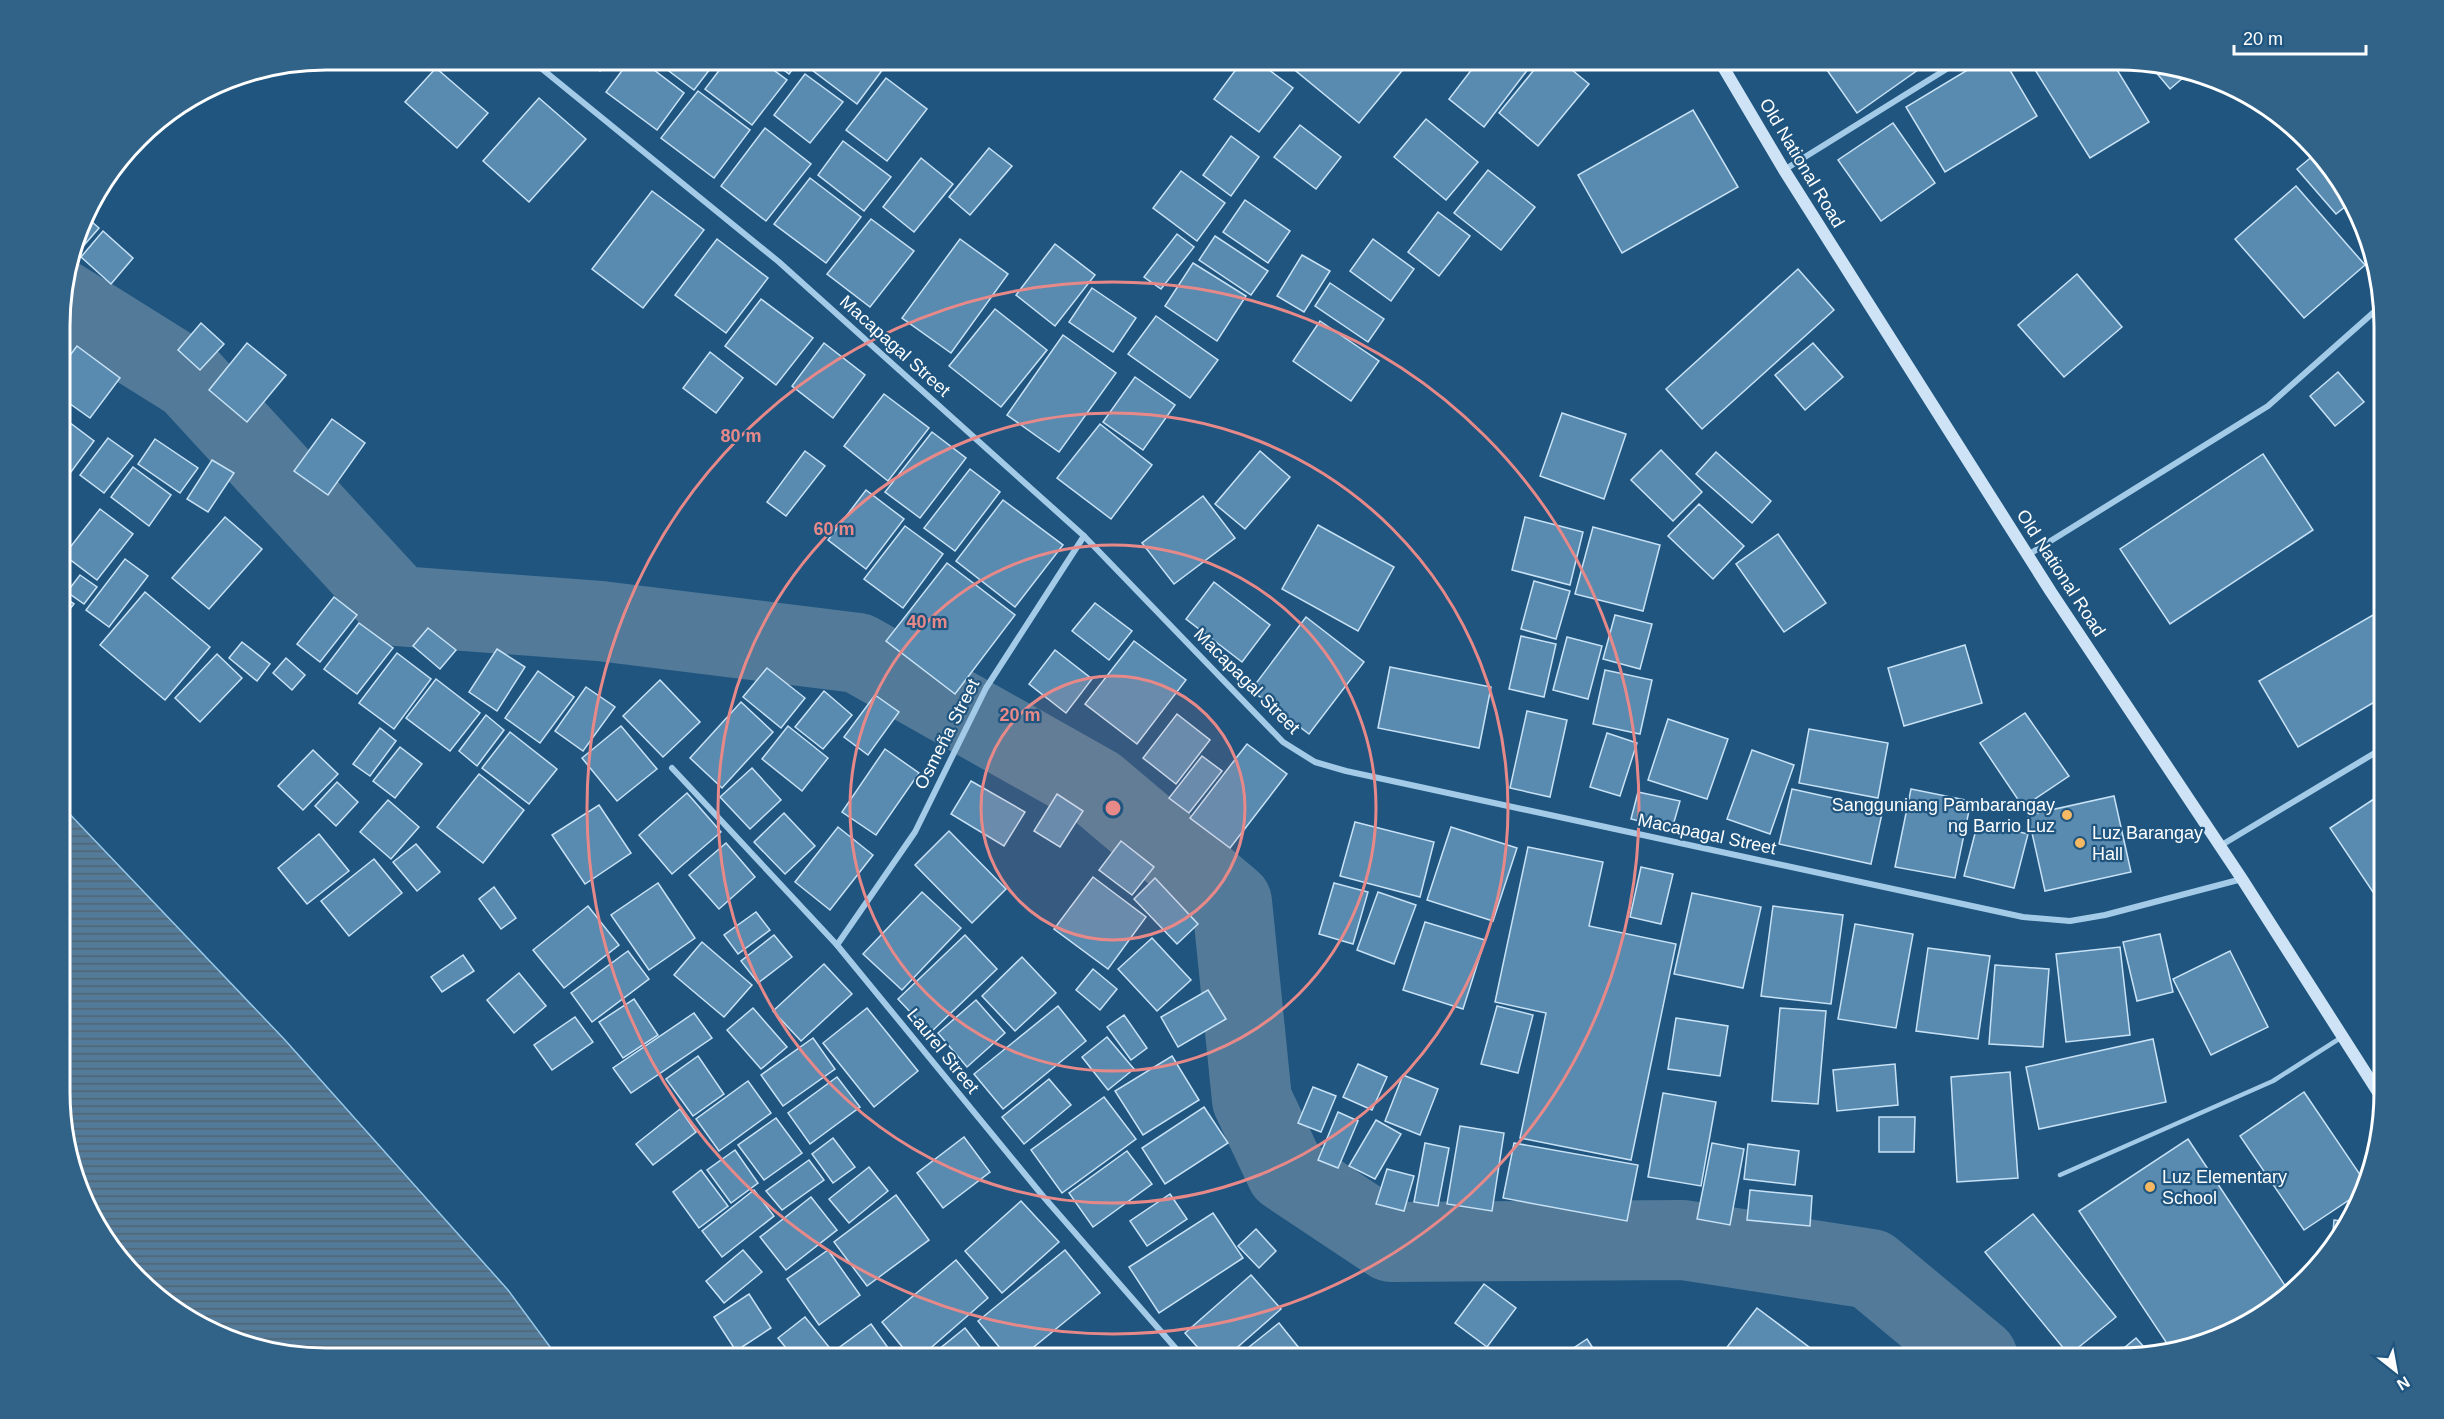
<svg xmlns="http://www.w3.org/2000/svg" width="2444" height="1419" font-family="Arial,sans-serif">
  <defs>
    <pattern id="water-rules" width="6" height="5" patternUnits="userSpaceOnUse" patternTransform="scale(1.5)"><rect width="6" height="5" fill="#537b99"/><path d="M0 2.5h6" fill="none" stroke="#506472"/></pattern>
  </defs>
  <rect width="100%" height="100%" fill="#1f557f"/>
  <path fill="url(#water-rules)" stroke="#97c8e9" stroke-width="1.5" d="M62,806L285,1040L508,1290L559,1359H326L258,1350L193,1324L105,1241L62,1127Z"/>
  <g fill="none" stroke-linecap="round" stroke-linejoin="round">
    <path stroke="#537b99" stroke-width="80" d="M62,300L190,380L398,606L600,621L858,653L1096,787L1232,902L1252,1100L1286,1172L1391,1242L1683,1240L1871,1269L1978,1358"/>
  </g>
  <g fill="#598bb0" stroke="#c7e2f6" stroke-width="1.5">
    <path d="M586,60H608L600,71Z"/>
    <path d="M630,60H641L684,93L657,130L606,92Z"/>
    <path d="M658,60H717L694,90L657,62Z"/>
    <path d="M727,60H760L787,80L752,125L705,89Z"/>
    <path d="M770,60H800L789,74Z"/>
    <path d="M813,60H880L886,65L857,104L808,67Z"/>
    <path d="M1243,60H1256L1293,88L1259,132L1214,99Z"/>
    <path d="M1286,60H1396L1405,67L1359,123L1285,62Z"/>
    <path d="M1479,60H1535L1484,127L1449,99Z"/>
    <path d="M1542,60H1560L1589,84L1538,146L1499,113Z"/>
    <path d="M1820,60H1932L1857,113Z"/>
    <path d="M1984,60H2004L2037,116L1945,172L1906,107Z"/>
    <path d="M2029,60H2111L2149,122L2090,158Z"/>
    <path d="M2149,64L2187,69L2191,71L2170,89Z"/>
    <path d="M436,68L488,113L457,148L405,102Z"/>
    <path d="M805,74L843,102L810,143L774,115Z"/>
    <path d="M886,78L927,109L887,161L846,130Z"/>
    <path d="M698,91L750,130L714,178L661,138Z"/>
    <path d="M539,98L586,139L529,202L483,161Z"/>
    <path d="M1693,110L1738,187L1622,253L1578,175Z"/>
    <path d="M1426,119L1478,162L1446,200L1394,157Z"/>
    <path d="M1893,123L1935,183L1881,221L1838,160Z"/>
    <path d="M1300,125L1341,157L1316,189L1274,157Z"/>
    <path d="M765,128L811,164L766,221L721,186Z"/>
    <path d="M1231,136L1259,157L1231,196L1203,175Z"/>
    <path d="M843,141L891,177L864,211L818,175Z"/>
    <path d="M989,148L1012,166L970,215L949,197Z"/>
    <path d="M2314,155L2339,179L2351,202L2336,214L2297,169Z"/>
    <path d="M921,158L953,184L914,232L883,207Z"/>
    <path d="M1488,170L1535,207L1501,250L1454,213Z"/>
    <path d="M1181,171L1225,203L1197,241L1153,208Z"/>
    <path d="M810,178L861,217L826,263L774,224Z"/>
    <path d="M2296,186L2365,265L2304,318L2235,239Z"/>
    <path d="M652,191L704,230L643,308L592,269Z"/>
    <path d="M1245,200L1290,231L1268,263L1223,232Z"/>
    <path d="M1438,212L1470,236L1439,276L1408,252Z"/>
    <path d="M85,216L99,228L72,259Z"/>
    <path d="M871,219L914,251L870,307L827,274Z"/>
    <path d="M103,231L133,258L111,284L81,257Z"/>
    <path d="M1177,234L1194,247L1161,289L1144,277Z"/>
    <path d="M1215,236L1268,271L1251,295L1199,260Z"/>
    <path d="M717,239L768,278L726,333L675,295Z"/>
    <path d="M960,239L1008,274L951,353L902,318Z"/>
    <path d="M1373,239L1414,269L1391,301L1350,271Z"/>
    <path d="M1055,244L1095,275L1055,326L1016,295Z"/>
    <path d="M1302,255L1330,271L1304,312L1277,296Z"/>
    <path d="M1193,263L1246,296L1217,341L1165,306Z"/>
    <path d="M1798,269L1834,310L1702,429L1666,389Z"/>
    <path d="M2077,274L2122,327L2064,377L2018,325Z"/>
    <path d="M1330,283L1384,319L1368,342L1315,306Z"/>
    <path d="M1092,288L1136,318L1113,352L1069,322Z"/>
    <path d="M761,299L813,338L776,385L725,346Z"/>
    <path d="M995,309L1047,350L1001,407L949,366Z"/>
    <path d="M1156,316L1218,360L1190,398L1128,354Z"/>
    <path d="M1320,321L1379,361L1351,401L1293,361Z"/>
    <path d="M201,323L224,344L200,370L178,350Z"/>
    <path d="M1063,335L1116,373L1059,452L1007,415Z"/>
    <path d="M247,343L286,375L247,422L209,390Z"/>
    <path d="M824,343L865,375L833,418L792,386Z"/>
    <path d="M1813,343L1843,377L1805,410L1775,375Z"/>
    <path d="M77,346L120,378L90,418L62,398V366Z"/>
    <path d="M710,352L743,378L716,413L683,388Z"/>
    <path d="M2338,372L2364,402L2335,426L2310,396Z"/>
    <path d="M1135,377L1175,405L1143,450L1103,422Z"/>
    <path d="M884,394L929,428L888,481L844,446Z"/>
    <path d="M1562,413L1626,434L1604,499L1540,476Z"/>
    <path d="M65,419L94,441L71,472L62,465V423Z"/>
    <path d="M332,419L365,443L328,495L294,471Z"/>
    <path d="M1100,424L1152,465L1111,519L1057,478Z"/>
    <path d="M932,432L966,458L920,518L885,492Z"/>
    <path d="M108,438L133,456L104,493L80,475Z"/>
    <path d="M155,439L198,468L180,493L138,464Z"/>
    <path d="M1661,450L1702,492L1673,521L1631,480Z"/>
    <path d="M805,451L825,466L786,516L767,502Z"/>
    <path d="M1260,451L1290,477L1245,529L1215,504Z"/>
    <path d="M1716,452L1771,501L1752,523L1696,474Z"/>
    <path d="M2263,454L2313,530L2170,624L2120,549Z"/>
    <path d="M212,460L234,473L208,512L187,499Z"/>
    <path d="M133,467L171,495L149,526L111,497Z"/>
    <path d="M970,469L1000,492L955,551L924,528Z"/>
    <path d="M866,490L904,519L866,569L828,540Z"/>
    <path d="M1203,496L1235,538L1174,584L1142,543Z"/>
    <path d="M1003,500L1063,545L1015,607L956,561Z"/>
    <path d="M1699,504L1744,546L1713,579L1668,536Z"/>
    <path d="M100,509L133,534L97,580L64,555Z"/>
    <path d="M225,517L262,549L209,609L172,578Z"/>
    <path d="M1525,517L1583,532L1570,585L1512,570Z"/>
    <path d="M1318,525L1394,567L1358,631L1282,589Z"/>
    <path d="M905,526L943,554L903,608L864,579Z"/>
    <path d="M62,527L70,532L62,542Z"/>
    <path d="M1593,527L1660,545L1643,611L1575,594Z"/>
    <path d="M1778,534L1826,603L1784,632L1736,564Z"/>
    <path d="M125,559L148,576L109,627L86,610Z"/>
    <path d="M947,563L1015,615L955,694L886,641Z"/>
    <path d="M80,575L97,587L84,604L67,592Z"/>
    <path d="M1534,581L1570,591L1556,639L1521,629Z"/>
    <path d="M1214,582L1270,625L1242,662L1186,619Z"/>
    <path d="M145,592L210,647L165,700L100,645Z"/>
    <path d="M62,595L74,604L62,619Z"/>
    <path d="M334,597L357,615L320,662L297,644Z"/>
    <path d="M1095,603L1132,631L1109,660L1072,631Z"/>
    <path d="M1615,615L1652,624L1640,669L1603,659Z"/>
    <path d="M2373,615L2383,633V697L2298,747L2259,681Z"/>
    <path d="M1306,617L1364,662L1309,734L1251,690Z"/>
    <path d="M359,623L393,648L357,694L324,669Z"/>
    <path d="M428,628L456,650L440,669L413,646Z"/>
    <path d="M1521,636L1556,644L1544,697L1509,689Z"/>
    <path d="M1567,637L1602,646L1588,699L1553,690Z"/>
    <path d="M1134,641L1186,680L1137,744L1085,704Z"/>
    <path d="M242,642L270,664L257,681L229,658Z"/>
    <path d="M1965,645L1982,703L1904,726L1888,668Z"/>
    <path d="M497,649L525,667L497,711L469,692Z"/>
    <path d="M1055,650L1092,679L1066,713L1029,684Z"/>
    <path d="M397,653L431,679L394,729L359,703Z"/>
    <path d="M217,654L242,678L200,722L175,698Z"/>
    <path d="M286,658L305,675L292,690L273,673Z"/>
    <path d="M1390,667L1491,687L1479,748L1378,728Z"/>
    <path d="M767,668L805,698L781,728L743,697Z"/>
    <path d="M1605,670L1652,680L1640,734L1593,724Z"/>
    <path d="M538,671L574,697L540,743L505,718Z"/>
    <path d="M436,679L480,713L450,751L406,718Z"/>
    <path d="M660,680L700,722L663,757L623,716Z"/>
    <path d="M586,687L615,707L583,751L555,731Z"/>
    <path d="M824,691L852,715L823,749L795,727Z"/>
    <path d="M875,695L899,712L868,755L844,737Z"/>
    <path d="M741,702L773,732L722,788L690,758Z"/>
    <path d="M1527,711L1567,720L1550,797L1510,788Z"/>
    <path d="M2025,713L2069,776L2023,807L1980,743Z"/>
    <path d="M1177,714L1210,740L1176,784L1143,758Z"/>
    <path d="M486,715L504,730L477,766L459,751Z"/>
    <path d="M1668,719L1728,739L1707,799L1648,780Z"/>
    <path d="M621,726L657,769L617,801L582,758Z"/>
    <path d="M788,726L828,758L802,791L762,759Z"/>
    <path d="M380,728L396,741L370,776L353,764Z"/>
    <path d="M1809,729L1888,743L1878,798L1799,783Z"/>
    <path d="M510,732L557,769L529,804L482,768Z"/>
    <path d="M1607,733L1637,743L1620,796L1590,787Z"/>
    <path d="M1247,744L1287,774L1230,848L1190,818Z"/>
    <path d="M400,747L422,764L395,798L373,781Z"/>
    <path d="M885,749L919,773L876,835L842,812Z"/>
    <path d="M313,750L338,774L303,810L278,786Z"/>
    <path d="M1752,750L1794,765L1770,834L1727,819Z"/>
    <path d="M1202,756L1222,771L1189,813L1169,798Z"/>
    <path d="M752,768L781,800L750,829L720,797Z"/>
    <path d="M479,774L524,810L483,863L437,827Z"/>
    <path d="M971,781L1025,812L1004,846L951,814Z"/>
    <path d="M337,782L358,802L336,826L315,806Z"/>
    <path d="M1792,789L1883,809L1871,864L1779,844Z"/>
    <path d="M1911,789L1971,801L1955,878L1895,867Z"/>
    <path d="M1638,792L1680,801L1672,829L1631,819Z"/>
    <path d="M687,793L721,832L672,874L639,835Z"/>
    <path d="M2383,793V894L2377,898L2330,828Z"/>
    <path d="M1057,794L1083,811L1060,847L1034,831Z"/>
    <path d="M2114,796L2131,872L2045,891L2028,815Z"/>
    <path d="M388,800L419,827L391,859L360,832Z"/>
    <path d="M599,805L631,853L585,884L552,835Z"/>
    <path d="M784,813L815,846L785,874L754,842Z"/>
    <path d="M1355,822L1434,842L1420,897L1340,876Z"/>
    <path d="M1978,822L2028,834L2014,888L1964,876Z"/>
    <path d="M838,827L873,855L830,910L795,882Z"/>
    <path d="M1451,827L1517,848L1493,921L1427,900Z"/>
    <path d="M949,831L1006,889L972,923L915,865Z"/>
    <path d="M319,834L349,871L307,904L278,868Z"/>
    <path d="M1121,841L1154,867L1132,895L1099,870Z"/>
    <path d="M726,843L755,877L719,909L689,875Z"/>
    <path d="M416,844L440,872L417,891L393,862Z"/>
    <path d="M1528,847L1603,862L1589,926L1676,944L1631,1160L1520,1138L1546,1013L1495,1002Z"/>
    <path d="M374,859L402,893L349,936L321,901Z"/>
    <path d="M1641,867L1673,874L1661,924L1630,917Z"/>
    <path d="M1093,877L1146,917L1108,969L1054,929Z"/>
    <path d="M1155,878L1198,924L1177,944L1134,899Z"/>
    <path d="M658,883L695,938L649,970L611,915Z"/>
    <path d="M1334,883L1368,892L1353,944L1319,934Z"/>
    <path d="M494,887L516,918L501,929L479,899Z"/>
    <path d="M922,892L961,928L902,990L863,954Z"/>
    <path d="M1378,892L1416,905L1394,964L1357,950Z"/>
    <path d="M1692,893L1761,907L1743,988L1674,974Z"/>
    <path d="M588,906L619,945L564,988L533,950Z"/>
    <path d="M1773,906L1843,915L1831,1004L1761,996Z"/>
    <path d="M756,912L770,930L738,954L724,935Z"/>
    <path d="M1425,922L1485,940L1463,1009L1403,990Z"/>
    <path d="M1855,924L1913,934L1896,1028L1838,1019Z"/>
    <path d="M2160,934L2173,992L2137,1001L2123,942Z"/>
    <path d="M774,935L792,957L758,983L741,961Z"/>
    <path d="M965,935L997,969L930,1033L898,999Z"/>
    <path d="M1152,938L1191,980L1157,1011L1118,969Z"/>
    <path d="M702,942L752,985L724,1017L674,975Z"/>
    <path d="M2120,947L2130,1035L2066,1042L2056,954Z"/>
    <path d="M1928,948L1990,956L1978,1039L1916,1031Z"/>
    <path d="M628,951L649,979L592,1022L571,993Z"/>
    <path d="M2230,951L2268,1027L2211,1055L2173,979Z"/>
    <path d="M463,955L474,971L442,992L431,977Z"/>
    <path d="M1022,957L1056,993L1015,1031L982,996Z"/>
    <path d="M824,964L852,994L801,1041L773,1011Z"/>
    <path d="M1995,965L2049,969L2043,1047L1989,1044Z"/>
    <path d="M1093,969L1117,989L1100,1010L1076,990Z"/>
    <path d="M519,973L546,1006L514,1033L487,1000Z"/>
    <path d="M1208,990L1226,1019L1178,1047L1161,1017Z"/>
    <path d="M634,999L658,1035L623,1058L599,1022Z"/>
    <path d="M976,1000L1005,1033L967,1067L938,1033Z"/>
    <path d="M1058,1006L1086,1041L1003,1109L974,1074Z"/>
    <path d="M1497,1006L1533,1015L1518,1073L1481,1064Z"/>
    <path d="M753,1008L787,1047L761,1069L727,1030Z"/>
    <path d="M867,1008L918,1071L874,1107L823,1043Z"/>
    <path d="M1780,1008L1826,1011L1818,1104L1772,1101Z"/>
    <path d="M694,1013L712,1038L631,1093L613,1068Z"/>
    <path d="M1124,1015L1147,1048L1131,1060L1107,1027Z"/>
    <path d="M575,1017L593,1042L552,1070L534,1045Z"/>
    <path d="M1676,1018L1728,1026L1720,1076L1668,1069Z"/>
    <path d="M1107,1037L1134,1069L1108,1090L1082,1057Z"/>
    <path d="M813,1038L835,1069L783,1106L761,1075Z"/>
    <path d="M2153,1039L2166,1102L2039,1129L2026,1067Z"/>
    <path d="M698,1056L724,1094L693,1116L666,1079Z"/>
    <path d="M1172,1056L1199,1100L1143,1135L1115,1091Z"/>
    <path d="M1358,1064L1387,1077L1372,1110L1343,1097Z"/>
    <path d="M1895,1064L1898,1105L1837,1111L1833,1070Z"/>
    <path d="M2010,1072L2018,1178L1957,1182L1951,1077Z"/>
    <path d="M1403,1075L1438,1089L1420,1135L1385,1121Z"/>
    <path d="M837,1077L860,1107L810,1144L788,1113Z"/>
    <path d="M1049,1079L1071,1105L1024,1144L1002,1117Z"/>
    <path d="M748,1081L771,1113L719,1151L696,1119Z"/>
    <path d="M1313,1087L1336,1096L1321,1132L1298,1123Z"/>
    <path d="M2304,1092L2363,1179L2358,1194L2304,1230L2240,1136Z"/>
    <path d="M1663,1093L1716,1102L1701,1186L1648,1177Z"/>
    <path d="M1104,1097L1136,1139L1062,1193L1031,1150Z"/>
    <path d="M1204,1107L1228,1143L1165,1184L1142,1148Z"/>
    <path d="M680,1109L696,1132L653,1165L636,1144Z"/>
    <path d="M1338,1112L1358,1121L1338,1168L1318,1160Z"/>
    <path d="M1879,1117H1915L1914,1152H1879Z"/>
    <path d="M776,1118L802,1153L764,1180L738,1145Z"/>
    <path d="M1376,1120L1401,1134L1375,1179L1349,1166Z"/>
    <path d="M1460,1126L1504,1133L1492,1211L1447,1204Z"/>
    <path d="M964,1137L990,1172L943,1208L917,1173Z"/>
    <path d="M833,1138L855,1167L833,1183L812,1154Z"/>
    <path d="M2188,1139L2288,1290L2265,1314L2203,1345L2172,1351L2079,1211Z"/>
    <path d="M1425,1143L1449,1148L1438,1206L1414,1202Z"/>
    <path d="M1514,1143L1638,1165L1627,1221L1503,1198Z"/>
    <path d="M1712,1143L1744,1149L1730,1225L1697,1219Z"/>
    <path d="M1748,1144L1799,1151L1795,1185L1744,1179Z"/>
    <path d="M735,1150L758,1183L731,1203L707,1170Z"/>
    <path d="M1127,1151L1152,1184L1093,1227L1069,1193Z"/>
    <path d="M809,1160L824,1180L782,1210L766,1191Z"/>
    <path d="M869,1167L888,1191L849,1223L829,1199Z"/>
    <path d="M1387,1169L1414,1176L1404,1211L1376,1204Z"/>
    <path d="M701,1170L728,1206L699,1228L673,1192Z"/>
    <path d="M754,1190L774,1216L722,1257L702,1231Z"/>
    <path d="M1750,1190L1812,1196L1810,1226L1747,1220Z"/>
    <path d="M1170,1194L1187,1219L1147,1246L1130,1221Z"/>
    <path d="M896,1195L929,1240L867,1286L834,1242Z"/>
    <path d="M811,1197L837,1230L786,1270L760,1237Z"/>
    <path d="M1021,1201L1059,1242L1002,1293L965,1251Z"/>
    <path d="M1213,1213L1243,1258L1159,1313L1129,1267Z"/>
    <path d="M2033,1214L2116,1317L2069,1355L1985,1252Z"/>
    <path d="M2334,1220L2350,1222L2332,1243Z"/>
    <path d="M1256,1229L1276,1251L1259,1268L1238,1246Z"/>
    <path d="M743,1250L762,1272L724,1303L706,1281Z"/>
    <path d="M828,1250L860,1295L819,1325L787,1279Z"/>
    <path d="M1065,1250L1100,1293L1019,1359H1009L978,1321Z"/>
    <path d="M956,1260L988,1298L918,1359H912L882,1322Z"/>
    <path d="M1251,1275L1281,1309L1224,1359H1208L1185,1333Z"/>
    <path d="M1484,1284L1516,1308L1487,1347L1455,1323Z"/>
    <path d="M749,1294L771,1328L736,1351L714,1317Z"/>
    <path d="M1757,1308L1825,1359H1718Z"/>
    <path d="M805,1317L829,1347L813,1359H795L778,1338Z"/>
    <path d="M1279,1323L1299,1348L1285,1359H1234Z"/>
    <path d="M871,1324L896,1359H832L829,1355Z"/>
    <path d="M965,1328L989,1359H944L938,1350Z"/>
    <path d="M2136,1338L2151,1355L2135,1358H2112Z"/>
    <path d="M1587,1339L1600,1359H1557Z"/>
  </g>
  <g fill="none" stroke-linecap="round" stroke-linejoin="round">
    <path stroke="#a3cbe8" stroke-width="4.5" d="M2060,1175L2273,1081L2342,1037"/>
    <g stroke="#a3cbe8" stroke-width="6">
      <path d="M531,60L779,262L1084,536L1283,742L1315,762L1346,771L2023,917L2070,921L2105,915L2242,879"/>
      <path d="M1784,170L1961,60"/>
      <path d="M2028,555L2268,406L2383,304"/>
      <path d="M672,768L837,945L1042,1195L1185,1359"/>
      <path d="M2220,846L2383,748"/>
      <path d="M837,945L915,832L986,688L1084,536"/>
    </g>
    <path stroke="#cee4f6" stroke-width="12" d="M1719,60L1784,170L2051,592L2242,879L2383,1100"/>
  </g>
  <circle cx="1113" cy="808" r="132" fill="#e88989" fill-opacity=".12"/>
  <g fill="none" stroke="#e88989" stroke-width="3">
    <circle cx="1113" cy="808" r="132"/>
    <circle cx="1113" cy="808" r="263"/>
    <circle cx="1113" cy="808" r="395"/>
    <circle cx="1113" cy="808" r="526"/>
  </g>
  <g fill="#f5b863" stroke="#1f557f" stroke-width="2">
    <circle cx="2067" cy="815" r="6"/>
    <circle cx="2080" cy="843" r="6"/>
    <circle cx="2150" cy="1187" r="6"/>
  </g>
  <g text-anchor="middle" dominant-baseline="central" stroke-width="4.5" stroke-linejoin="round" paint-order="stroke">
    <g font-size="18" fill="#fff" stroke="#1f557f">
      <text transform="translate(1802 163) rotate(59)">Old National Road</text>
      <text transform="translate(895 346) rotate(42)">Macapagal Street</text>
      <text transform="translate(2061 573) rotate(57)">Old National Road</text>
      <text transform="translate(1247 681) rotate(45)">Macapagal Street</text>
      <text transform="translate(947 734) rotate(-63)">Osmeña Street</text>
      <text transform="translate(1707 834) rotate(12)">Macapagal Street</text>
      <text transform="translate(943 1051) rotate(51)">Laurel Street</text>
    </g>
    <g font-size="18" fill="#fff" stroke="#1f557f" text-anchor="start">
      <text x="2055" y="805" text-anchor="end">Sangguniang Pambarangay<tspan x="2055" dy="21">ng Barrio Luz</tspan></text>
      <text x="2092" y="833">Luz Barangay<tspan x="2092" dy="21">Hall</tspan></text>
      <text x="2162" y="1177">Luz Elementary<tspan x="2162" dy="21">School</tspan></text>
    </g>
  </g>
  <path d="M0 0H2444V1419H0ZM326 70H2118A256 256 0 0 1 2374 326V1092A256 256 0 0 1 2118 1348H326A256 256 0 0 1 70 1092V326A256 256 0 0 1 326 70Z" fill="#316389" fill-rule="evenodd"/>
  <path fill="none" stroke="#fff" stroke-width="3" d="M326 70H2118A256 256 0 0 1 2374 326V1092A256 256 0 0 1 2118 1348H326A256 256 0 0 1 70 1092V326A256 256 0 0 1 326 70Z"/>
  <circle cx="1113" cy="808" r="9" fill="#e88989" stroke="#1f557f" stroke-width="3"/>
  <g font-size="18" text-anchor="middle" font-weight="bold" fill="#e88989" stroke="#1f557f" stroke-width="4.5" stroke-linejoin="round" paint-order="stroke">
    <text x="741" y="442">80 m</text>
    <text x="834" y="535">60 m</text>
    <text x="927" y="628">40 m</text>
    <text x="1020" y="721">20 m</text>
  </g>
  <g transform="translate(2396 1371) rotate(149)" stroke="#1f557f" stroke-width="4.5" paint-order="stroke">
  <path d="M0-4.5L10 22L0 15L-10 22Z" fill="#ffffff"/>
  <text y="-9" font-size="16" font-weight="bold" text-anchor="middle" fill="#ffffff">N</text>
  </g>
  <path d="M2234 45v9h132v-9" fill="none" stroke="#ffffff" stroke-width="3"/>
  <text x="2243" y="45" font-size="18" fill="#ffffff" stroke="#1f557f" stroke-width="4.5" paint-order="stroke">20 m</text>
</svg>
